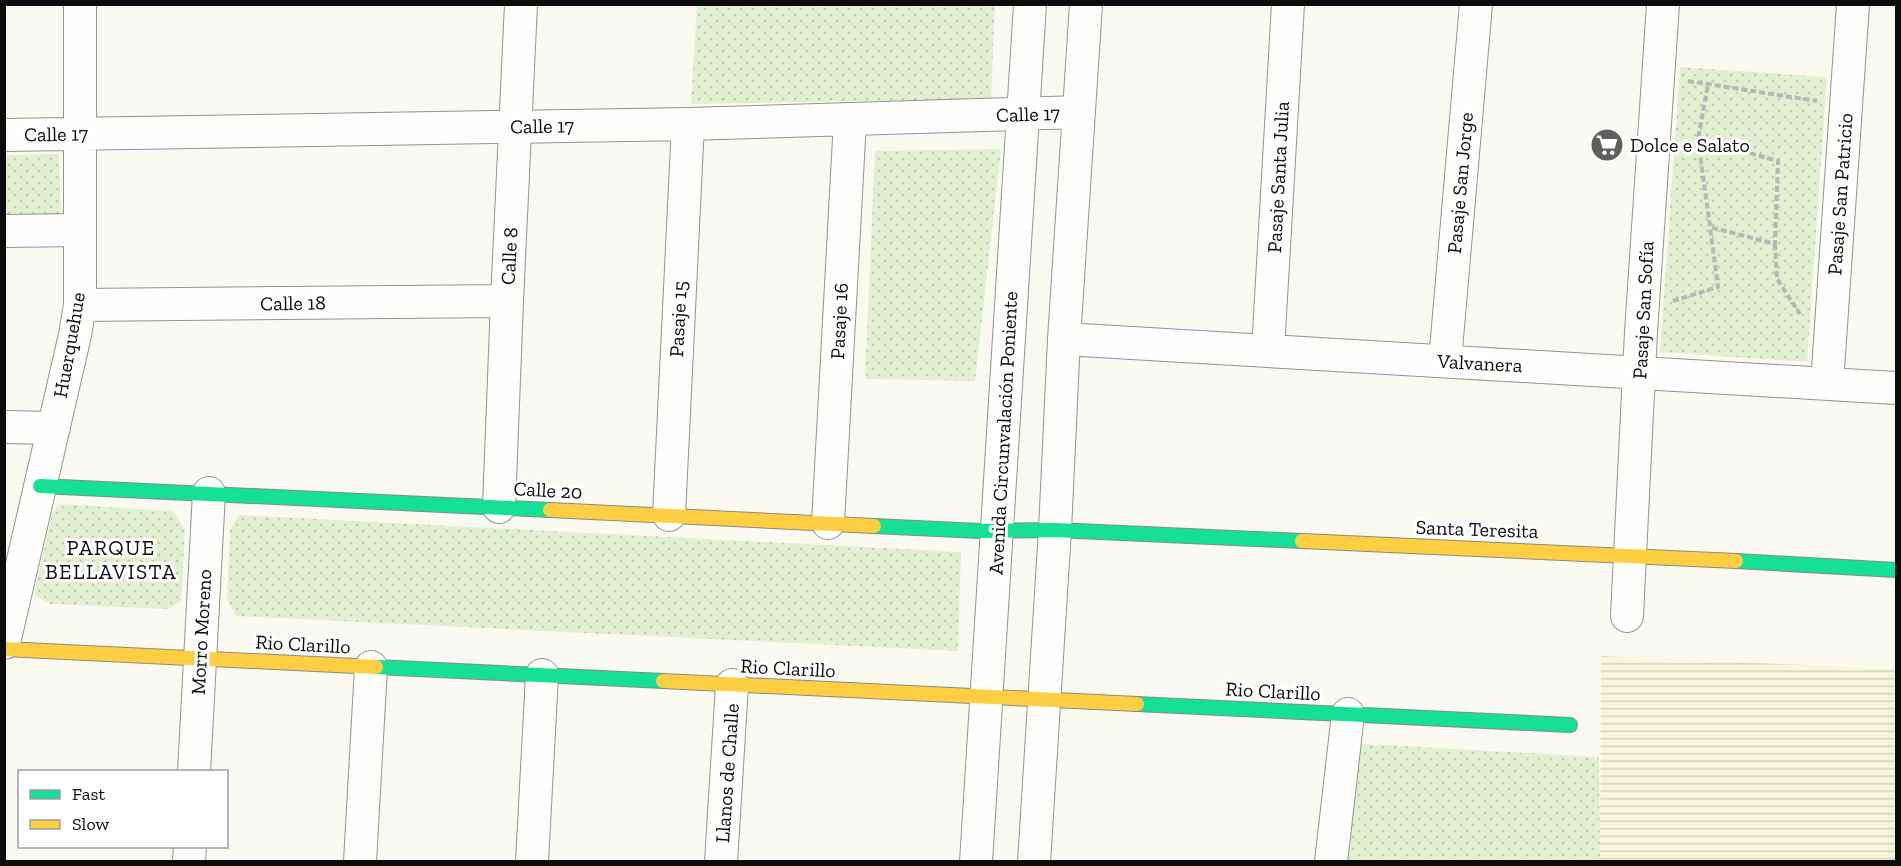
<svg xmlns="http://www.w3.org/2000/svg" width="1901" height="866" font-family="'Zilla Slab',serif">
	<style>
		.farmland { fill: url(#farmland-rules) }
		.grass { fill: url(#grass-dots) }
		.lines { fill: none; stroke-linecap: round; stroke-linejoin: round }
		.street-casing { stroke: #94938f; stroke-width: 34 }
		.fast-casing { stroke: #8a8a85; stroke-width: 16 }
		.slow-casing { stroke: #8a8a85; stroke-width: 16 }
		.path { stroke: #b7b7b5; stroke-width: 4; stroke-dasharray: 6 3; stroke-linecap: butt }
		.street { stroke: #fefefd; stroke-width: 32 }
		.fast { stroke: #16e098; stroke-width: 14 }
		.slow { stroke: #ffcf43; stroke-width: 14 }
		.labels { text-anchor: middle; stroke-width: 6; stroke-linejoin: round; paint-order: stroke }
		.street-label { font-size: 20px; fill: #0c0c0c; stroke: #fff }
		.poi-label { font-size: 20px; fill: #0c0c0c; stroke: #fff; text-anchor: start }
		.neighbourhood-label { font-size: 21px; letter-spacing: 1.5px; fill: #0c0c0c; stroke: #fff }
	</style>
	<defs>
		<pattern id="farmland-rules" width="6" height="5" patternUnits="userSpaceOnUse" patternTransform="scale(1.5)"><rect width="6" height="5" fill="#f7f7dd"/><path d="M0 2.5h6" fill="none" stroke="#d3d3bc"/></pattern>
		<pattern id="grass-dots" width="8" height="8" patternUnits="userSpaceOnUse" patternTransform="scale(1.5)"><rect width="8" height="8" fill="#e1f0d1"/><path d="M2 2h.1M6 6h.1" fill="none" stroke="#c0cdb2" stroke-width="1.8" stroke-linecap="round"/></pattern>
	</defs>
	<rect width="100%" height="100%" fill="#fbfaf0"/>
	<path class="farmland" d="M 1601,656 L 1896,669 L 1896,861 L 1600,862 Z"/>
	<path class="grass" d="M 697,5 L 995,5 L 991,99 L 691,104 Z
		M 1680,67 L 1827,77 L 1807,362 L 1660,352 Z
		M 1001,149 L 975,381 L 865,379 L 875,151 Z
		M 59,154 L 61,215 L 5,217 L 4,155 Z
		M 60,504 L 173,511 L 185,529 L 181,601 L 168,609 L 50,604 L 34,595 L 52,513 Z
		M 239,515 L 961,552 L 958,651 L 236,616 L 227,599 L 230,529 Z
		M 1350,743 L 1599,757 L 1600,861 L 1342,862 Z"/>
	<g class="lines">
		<g class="street-casing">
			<path id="street" d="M 4,135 L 688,124 L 1079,112
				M 4,231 L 80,230
				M 80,305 L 507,301
				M 1064,339 L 1896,388
				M 1268,350 L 1288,4
				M 1445,361 L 1476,4
				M 1827,384 L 1853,4
				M 4,427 L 54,428
				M 499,507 L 507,301 L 521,4
				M 669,515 L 688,124
				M 828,523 L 850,120
				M 1627,616 L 1641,332 L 1663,4
				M 4,643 L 75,335 L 80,305 L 80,4
				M 194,772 L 209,493
				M 189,862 L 190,846
				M 360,862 L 371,667
				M 532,862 L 542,675
				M 721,862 L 732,685
				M 976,862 L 1030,4
				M 1034,862 L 1055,530 L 1064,339 L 1086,4
				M 1331,862 L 1348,714"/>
		</g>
		<g class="fast-casing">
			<path id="fast" d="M 40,486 L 550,510
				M 874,526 L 979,531 L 1055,530 L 1302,541
				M 1736,561 L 1896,570
				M 376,667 L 663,681
				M 1137,704 L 1570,725"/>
		</g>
		<g class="slow-casing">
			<path id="slow" d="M 550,510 L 874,526
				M 1302,541 L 1736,561
				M 4,649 L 376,667
				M 663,681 L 1137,704"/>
		</g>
		<path class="path" d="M 1688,81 L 1817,101
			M 1698,139 L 1778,161 L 1775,244 L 1710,227 L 1698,139 L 1708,84
			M 1775,244 L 1777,279 L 1800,314
			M 1673,301 L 1718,287 L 1710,227"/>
		<use href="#street" class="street"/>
		<use href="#fast" class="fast"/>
		<use href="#slow" class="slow"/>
	</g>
	<defs>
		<g id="supermarket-disc" transform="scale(1.725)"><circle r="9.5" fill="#605f5c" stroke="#fff"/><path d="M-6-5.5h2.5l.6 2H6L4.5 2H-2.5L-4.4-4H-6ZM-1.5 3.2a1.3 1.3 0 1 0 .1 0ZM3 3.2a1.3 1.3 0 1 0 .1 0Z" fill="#fff"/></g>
	</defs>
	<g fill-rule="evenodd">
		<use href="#supermarket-disc" x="1607" y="145"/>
	</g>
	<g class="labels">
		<g class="street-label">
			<text transform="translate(1028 114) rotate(-2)" y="7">Calle 17</text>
			<text transform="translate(542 126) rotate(-1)" y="7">Calle 17</text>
			<text transform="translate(56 134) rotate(-1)" y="7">Calle 17</text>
			<text transform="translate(1278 177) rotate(-87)" y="7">Pasaje Santa Julia</text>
			<text transform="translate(1460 183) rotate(-85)" y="7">Pasaje San Jorge</text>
			<text transform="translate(1840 194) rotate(-86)" y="7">Pasaje San Patricio</text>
			<text transform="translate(509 256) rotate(-87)" y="7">Calle 8</text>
			<text transform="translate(293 303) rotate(-1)" y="7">Calle 18</text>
			<text transform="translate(1643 310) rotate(-87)" y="7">Pasaje San Sofía</text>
			<text transform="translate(678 319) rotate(-87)" y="7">Pasaje 15</text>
			<text transform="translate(839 321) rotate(-87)" y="7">Pasaje 16</text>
			<text transform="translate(69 345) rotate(-80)" y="7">Huerquehue</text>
			<text transform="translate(1480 363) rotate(3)" y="7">Valvanera</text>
			<text transform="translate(1003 433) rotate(-87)" y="7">Avenida Circunvalación Poniente</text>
			<text transform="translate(548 490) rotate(3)" y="7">Calle 20</text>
			<text transform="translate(1477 529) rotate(2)" y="7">Santa Teresita</text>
			<text transform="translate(201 632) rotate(-87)" y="7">Morro Moreno</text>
			<text transform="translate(303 644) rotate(3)" y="7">Rio Clarillo</text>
			<text transform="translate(788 668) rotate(3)" y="7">Rio Clarillo</text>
			<text transform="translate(1273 691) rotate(3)" y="7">Rio Clarillo</text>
			<text transform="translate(727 773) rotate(-86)" y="7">Llanos de Challe</text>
		</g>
		<g class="poi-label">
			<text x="1630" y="152">Dolce e Salato</text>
		</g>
		<g class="neighbourhood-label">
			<text x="111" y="555">PARQUE<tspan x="111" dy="24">BELLAVISTA</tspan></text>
		</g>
	</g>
	<rect width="1901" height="866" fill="none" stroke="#0c0c0c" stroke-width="12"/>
	<rect x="18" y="770" width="210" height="78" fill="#ffffff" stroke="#9e9e9e" stroke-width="1.5"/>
	<rect x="30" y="790" width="30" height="9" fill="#16e098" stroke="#9e9e9e" stroke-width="1.5"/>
	<text x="72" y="800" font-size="18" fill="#0c0c0c">Fast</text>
	<rect x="30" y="820" width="30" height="9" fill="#ffcf43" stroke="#9e9e9e" stroke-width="1.5"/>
	<text x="72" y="830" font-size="18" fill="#0c0c0c">Slow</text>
</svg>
